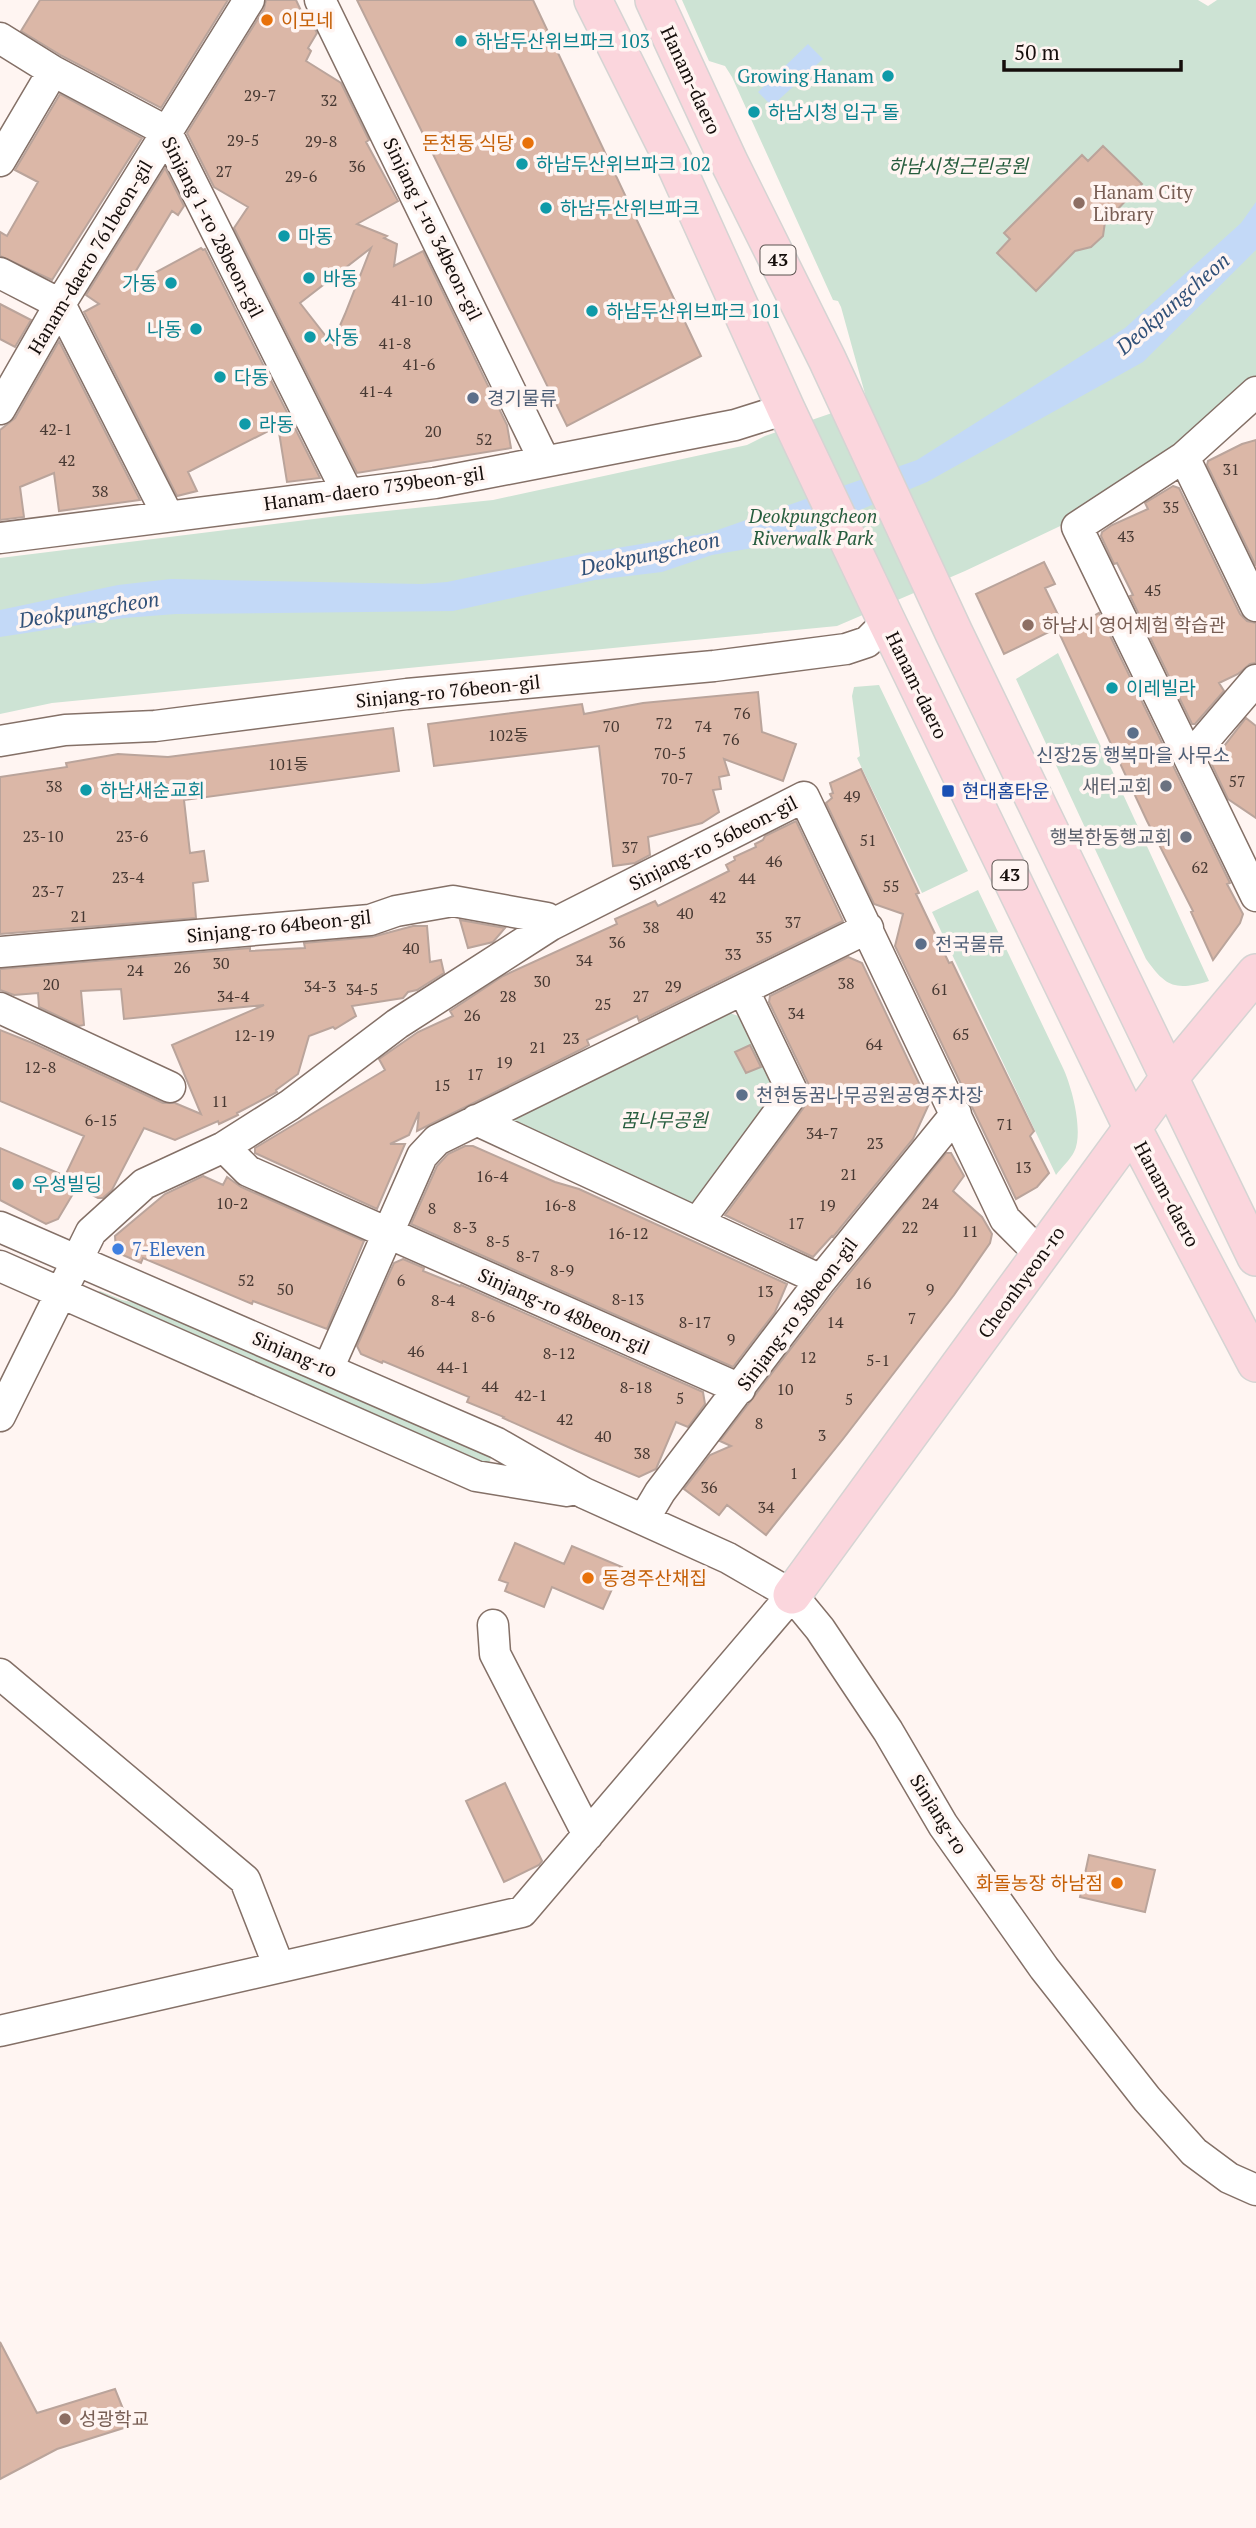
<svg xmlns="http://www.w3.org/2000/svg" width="1256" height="2528" font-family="'PT Serif','Noto Sans KR',serif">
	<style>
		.green { fill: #cde3d4 }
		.water { fill: #c3d9f7 }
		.building { fill: #dbb7a7; stroke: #baa49b; stroke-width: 2; fill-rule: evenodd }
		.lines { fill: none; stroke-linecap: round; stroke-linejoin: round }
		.minor-casing { stroke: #847067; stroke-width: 33 }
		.major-casing { stroke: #d5d4d3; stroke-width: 40 }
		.minor { stroke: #fff; stroke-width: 30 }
		.major { stroke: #fbd6dd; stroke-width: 37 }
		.food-dot { fill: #e8710a; stroke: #fff5f2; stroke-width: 2.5 }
		.culture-dot { fill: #0f9aa8; stroke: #fff5f2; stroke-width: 2.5 }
		.education-dot { fill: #8d6e63; stroke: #fff5f2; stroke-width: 2.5 }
		.service-dot { fill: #5c6f8a; stroke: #fff5f2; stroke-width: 2.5 }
		.worship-dot { fill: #6b7280; stroke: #fff5f2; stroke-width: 2.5 }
		.transit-dot { fill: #1a4fb4; stroke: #fff5f2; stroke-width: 2.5 }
		.shop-dot { fill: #3f7fe0; stroke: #fff5f2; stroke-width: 2.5 }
		.labels { text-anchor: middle; stroke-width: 7; stroke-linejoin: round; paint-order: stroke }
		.number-label { font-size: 16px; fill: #463832 }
		.shield { fill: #fff5f2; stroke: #5b5350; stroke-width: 2 }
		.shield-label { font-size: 18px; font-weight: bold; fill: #150e0b }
		.food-label { font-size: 19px; fill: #c56008; stroke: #fff5f2; text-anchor: start }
		.culture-label { font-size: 19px; fill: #0d838f; stroke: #fff5f2; text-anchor: start }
		.street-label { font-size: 19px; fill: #150e0b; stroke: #fff5f2 }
		.park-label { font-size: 19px; font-style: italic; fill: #275d3e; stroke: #fff5f2 }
		.education-label { font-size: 19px; fill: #785e54; stroke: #fff5f2; text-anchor: start }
		.service-label { font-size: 19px; fill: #4e5e75; stroke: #fff5f2; text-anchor: start }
		.worship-label { font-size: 19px; fill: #5b616d; stroke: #fff5f2; text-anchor: end }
		.transit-label { font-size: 19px; fill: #164399; stroke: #fff5f2; text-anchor: start }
		.shop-label { font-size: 19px; fill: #366cbe; stroke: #fff5f2; text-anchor: start }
		.water-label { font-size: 21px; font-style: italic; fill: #305078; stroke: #fff5f2 }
	</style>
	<rect width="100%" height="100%" fill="#fff5f2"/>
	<path class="green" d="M 682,0 L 1198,0 L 1208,6 L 1217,0 L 1256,0 L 1256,382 L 1175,455 L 1075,519 L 965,571 L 837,626 L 52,703 L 0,714 L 0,558 L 338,516 L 493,500 L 747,445 L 765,436 L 867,401 L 841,307 L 838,301 L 833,300 L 732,77 L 725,66 L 709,61 Z
		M 1058,653 L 1209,981 C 1175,991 1166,987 1146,959 L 1016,679 Z
		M 879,685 L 968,871 L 922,893 L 857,758 L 860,756 L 852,696 L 854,687 Z
		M 978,890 L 1063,1068 C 1072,1087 1084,1133 1074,1152 C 1070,1160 1062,1167 1056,1175 L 932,912 Z
		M 724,1011 L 741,1017 L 773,1084 L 771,1101 L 694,1202 L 677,1206 L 508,1132 L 508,1115 Z
		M 100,1291 L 122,1300 L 141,1304 L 482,1449 L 491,1458 L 489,1463 L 476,1461 L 96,1293 Z"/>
	<path class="water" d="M 808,44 L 823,59 L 772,106 L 758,92 Z
		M 1256,202 L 1256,250 L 1143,362 L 927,482 L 781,543 L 712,555 L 662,572 L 595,580 L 453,611 L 176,614 L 124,618 L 0,637 L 0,610 L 118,585 L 171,579 L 422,584 L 447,582 L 586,553 L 709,533 L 917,460 L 1125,328 L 1241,223 Z"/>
	<path class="building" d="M 40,0 L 228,0 L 161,108 L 62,56 L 21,31 Z
		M 266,0 L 296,0 L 304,17 L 311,21 L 317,33 L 308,48 L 311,51 L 306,61 L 341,83 L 369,140 L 366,142 L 398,201 L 357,224 L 387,236 L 384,238 L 397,244 L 394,266 L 423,251 L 507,425 L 511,448 L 357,473 L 234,228 L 248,207 L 214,187 L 187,133 L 264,9 ZM 371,248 L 345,314 L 332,344 L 300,303 Z
		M 357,0 L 533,0 L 701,356 L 567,426 Z
		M 60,94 L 142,138 L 52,280 L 0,256 L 0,232 L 7,236 L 38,182 L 15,170 Z
		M 1103,146 L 1142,184 L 1105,222 L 1103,236 L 1091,247 L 1075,251 L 1036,291 L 997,253 L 1010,239 L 1004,233 L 1082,155 L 1088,161 Z
		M 165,168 L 184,206 L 178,215 L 172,211 L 125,289 L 201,248 L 203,250 L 205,249 L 320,478 L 287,482 L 278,426 L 188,472 L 197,491 L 177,496 L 84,312 L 99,304 L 86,295 Z
		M 0,304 L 31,320 L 15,347 L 0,339 Z
		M 59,341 L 140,500 L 59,511 L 54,473 L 20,487 L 24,517 L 0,520 L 0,430 L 15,418 Z
		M 1256,440 L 1256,566 L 1207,465 L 1208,461 L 1242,444 Z
		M 1173,486 L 1179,488 L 1240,614 L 1247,621 L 1256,623 L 1256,663 L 1250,664 L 1238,674 L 1219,683 L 1224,691 L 1195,724 L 1192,724 L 1130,596 L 1133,595 L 1117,563 L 1114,564 L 1101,536 L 1102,532 L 1112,525 L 1148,509 L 1145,503 Z
		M 1044,562 L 1055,584 L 1045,588 L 1063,625 L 1004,654 L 976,594 Z
		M 1099,613 L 1230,883 L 1227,884 L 1243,914 L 1240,923 L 1213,960 L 1191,912 L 1193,911 L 1147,821 L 1060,635 Z
		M 758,692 L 762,732 L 796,744 L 783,781 L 724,759 L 729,775 L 719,777 L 721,789 L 713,790 L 719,812 L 702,823 L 648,837 L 650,855 L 635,863 L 613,866 L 599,746 L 434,766 L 428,724 L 582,704 L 584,714 L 643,703 Z
		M 1246,718 L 1256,726 L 1256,818 L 1228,799 L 1211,763 Z
		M 393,728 L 399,771 L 184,800 L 190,853 L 204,851 L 208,881 L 193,883 L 196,918 L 0,934 L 0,777 L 67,767 L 66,763 L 118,754 L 168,757 Z
		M 861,769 L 919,893 L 916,894 L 949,963 L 952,962 L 1034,1131 L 1030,1136 L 1049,1173 L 1037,1187 L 1016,1199 L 895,946 L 903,914 L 874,904 L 826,803 L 832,798 L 830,794 L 833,793 L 830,783 Z
		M 796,821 L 843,921 L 639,1021 L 637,1016 L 587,1040 L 589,1045 L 580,1050 L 417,1131 L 419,1112 L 409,1135 L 390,1144 L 405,1144 L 377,1209 L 255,1153 L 255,1148 L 385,1070 L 379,1059 L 418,1032 L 453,1016 L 450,1011 L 503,976 L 617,924 L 615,919 L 655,901 L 658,906 L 705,883 L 729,871 L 726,865 L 735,860 L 734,857 L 756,847 L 755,844 L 763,840 L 765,836 Z
		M 460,920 L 505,928 L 493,942 L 468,948 Z
		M 413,926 L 427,926 L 430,962 L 441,960 L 444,973 L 417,990 L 408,992 L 403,998 L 352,1006 L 356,1016 L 335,1029 L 333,1027 L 309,1036 L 298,1074 L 276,1090 L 277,1092 L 237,1113 L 238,1115 L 219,1124 L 218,1121 L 175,1140 L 144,1128 L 112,1190 L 103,1198 L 98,1198 L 77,1187 L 58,1219 L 46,1224 L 0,1200 L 0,1148 L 65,1176 L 84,1136 L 0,1101 L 0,1030 L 35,1044 L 163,1103 L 175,1103 L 201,1114 L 172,1045 L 264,1005 L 124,1019 L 121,989 L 81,991 L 84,1025 L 79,1026 L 39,1007 L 38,993 L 14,995 L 0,990 L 0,969 L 250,948 L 250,951 L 305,948 L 304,943 L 372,937 Z
		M 848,957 L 862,963 L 929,1104 L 913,1139 L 833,1237 L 832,1236 L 813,1257 L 725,1215 L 807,1103 L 810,1095 L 809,1085 L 769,1002 L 770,996 Z
		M 750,1045 L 761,1067 L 746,1073 L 735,1052 Z
		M 465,1146 L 473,1146 L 555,1182 L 579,1189 L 787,1284 L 775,1312 L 733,1367 L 411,1224 L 437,1166 L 448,1154 Z
		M 946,1153 L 951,1153 L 964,1176 L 953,1191 L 982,1217 L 992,1234 L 990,1243 L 954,1295 L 843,1439 L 766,1535 L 727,1505 L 719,1515 L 684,1489 L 710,1455 L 731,1446 L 720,1441 L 835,1291 Z
		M 203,1176 L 223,1185 L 227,1177 L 241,1187 L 364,1241 L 327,1329 L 253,1301 L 252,1304 L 143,1258 L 141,1263 L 116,1252 L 115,1236 L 165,1194 Z
		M 403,1259 L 424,1268 L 423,1271 L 460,1286 L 461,1285 L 703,1392 L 705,1404 L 688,1427 L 676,1422 L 656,1469 L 639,1477 L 577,1451 L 503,1418 L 504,1417 L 467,1402 L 469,1397 L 383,1361 L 382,1363 L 361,1354 L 357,1346 L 394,1263 Z
		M 515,1543 L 564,1564 L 572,1546 L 622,1567 L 603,1609 L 552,1587 L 544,1607 L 505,1591 L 508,1583 L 499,1580 Z
		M 505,1783 L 542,1861 L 539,1865 L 504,1882 L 466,1801 Z
		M 1089,1855 L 1155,1870 L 1145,1912 L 1080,1897 Z
		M 0,2342 L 37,2413 L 115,2389 L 130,2426 L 57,2449 L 0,2479 Z"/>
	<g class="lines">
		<g class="minor-casing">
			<path id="minor" d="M 320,0 L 544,460
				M 0,38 L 53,71 L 166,131 L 347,492
				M 0,161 L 53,71
				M 0,273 L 60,304 L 168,516
				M 1256,392 L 1184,457 L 1077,527 L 1256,896
				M 0,409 L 60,304 L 249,0
				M 1184,457 L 1256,606
				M 0,538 L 435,483 L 735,425 L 786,409
				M 0,741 L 65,730 L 155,726 L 407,694 L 714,666 L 846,649 L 867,642 L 887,622
				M 1190,757 L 1256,680
				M 0,952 L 370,920 L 396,911 L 453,901 L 547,918 L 551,925
				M 0,1008 L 170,1087
				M 476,1120 L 821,1280
				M 224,1147 L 248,1171 L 740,1389
				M 698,1222 L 793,1093 L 744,991
				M 0,1227 L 497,1443 L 584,1493 L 728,1558 L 792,1595 L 820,1629 L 888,1731 L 943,1825 L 1044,1968 L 1147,2099 L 1194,2152 L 1229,2178 L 1256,2190
				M 0,1266 L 476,1476 L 567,1491
				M 328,1369 L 422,1156 L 437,1140 L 868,928
				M 0,1416 L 91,1232 L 144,1184 L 224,1147 L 290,1105 L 397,1024 L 551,925 L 804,797 L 1005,1219 L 1040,1254
				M 644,1519 L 660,1492 L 821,1280 L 956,1114
				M 493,1625 L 495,1654 L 588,1835
				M 0,1674 L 245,1880 L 279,1967
				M 0,2031 L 522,1912 L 792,1595"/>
		</g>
		<g class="major-casing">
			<path id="major" d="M 593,0 L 677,168 L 786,409 L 887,622 L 1133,1129 L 1256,1363
				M 654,0 L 729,162 L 827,359 L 954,633 L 1256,1257
				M 792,1595 L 1169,1078 L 1256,973"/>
		</g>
		<use href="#minor" class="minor"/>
		<use href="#major" class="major"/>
	</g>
	<g class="food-dot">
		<circle cx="267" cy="20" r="7"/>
		<circle cx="528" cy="143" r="7"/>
		<circle cx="588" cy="1578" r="7"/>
		<circle cx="1117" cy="1883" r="7"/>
	</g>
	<g class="culture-dot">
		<circle cx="461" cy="41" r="7"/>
		<circle cx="888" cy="76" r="7"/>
		<circle cx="754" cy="112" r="7"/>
		<circle cx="522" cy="164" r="7"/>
		<circle cx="546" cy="208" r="7"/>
		<circle cx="284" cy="236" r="7"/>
		<circle cx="309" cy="278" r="7"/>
		<circle cx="171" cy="283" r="7"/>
		<circle cx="592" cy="311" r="7"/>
		<circle cx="196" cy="329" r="7"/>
		<circle cx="310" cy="337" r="7"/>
		<circle cx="220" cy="377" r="7"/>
		<circle cx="245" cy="424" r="7"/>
		<circle cx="1112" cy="688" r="7"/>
		<circle cx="86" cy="790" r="7"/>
		<circle cx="18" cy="1184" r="7"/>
	</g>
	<g class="education-dot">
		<circle cx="1079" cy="203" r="7"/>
		<circle cx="1028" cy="625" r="7"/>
		<circle cx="65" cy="2419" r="7"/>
	</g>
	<g class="service-dot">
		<circle cx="473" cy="398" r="7"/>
		<circle cx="1133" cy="733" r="7"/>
		<circle cx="921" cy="944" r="7"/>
		<circle cx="742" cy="1095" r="7"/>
	</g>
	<g class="worship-dot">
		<circle cx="1166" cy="786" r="7"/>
		<circle cx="1186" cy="837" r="7"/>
	</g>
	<rect class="transit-dot" x="941" y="784" width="14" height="14" rx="3.5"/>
	<circle class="shop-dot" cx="118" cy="1249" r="7"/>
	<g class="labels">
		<g class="number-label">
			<text x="260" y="101">29-7</text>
			<text x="329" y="106">32</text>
			<text x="243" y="146">29-5</text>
			<text x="321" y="147">29-8</text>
			<text x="357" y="172">36</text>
			<text x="224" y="177">27</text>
			<text x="301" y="182">29-6</text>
			<text x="412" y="306">41-10</text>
			<text x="395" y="349">41-8</text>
			<text x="419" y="370">41-6</text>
			<text x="376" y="397">41-4</text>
			<text x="56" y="435">42-1</text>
			<text x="433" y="437">20</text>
			<text x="484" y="445">52</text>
			<text x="67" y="466">42</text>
			<text x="1231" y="475">31</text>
			<text x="100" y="497">38</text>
			<text x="1171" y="513">35</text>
			<text x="1126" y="542">43</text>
			<text x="1153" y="596">45</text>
			<text x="742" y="719">76</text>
			<text x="664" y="729">72</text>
			<text x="611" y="732">70</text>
			<text x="703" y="732">74</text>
			<text x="508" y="741">102동</text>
			<text x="731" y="745">76</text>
			<text x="670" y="759">70-5</text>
			<text x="288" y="770">101동</text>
			<text x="677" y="784">70-7</text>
			<text x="1237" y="787">57</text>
			<text x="54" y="792">38</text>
			<text x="852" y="802">49</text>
			<text x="43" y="842">23-10</text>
			<text x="132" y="842">23-6</text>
			<text x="868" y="846">51</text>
			<text x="630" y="853">37</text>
			<text x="774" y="867">46</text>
			<text x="1200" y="873">62</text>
			<text x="128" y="883">23-4</text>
			<text x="747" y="884">44</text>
			<text x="891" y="892">55</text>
			<text x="48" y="897">23-7</text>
			<text x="718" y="903">42</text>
			<text x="685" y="919">40</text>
			<text x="79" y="922">21</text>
			<text x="793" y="928">37</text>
			<text x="651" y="933">38</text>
			<text x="764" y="943">35</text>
			<text x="617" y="948">36</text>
			<text x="411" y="954">40</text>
			<text x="733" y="960">33</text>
			<text x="584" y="966">34</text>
			<text x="221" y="969">30</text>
			<text x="182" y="973">26</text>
			<text x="135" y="976">24</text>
			<text x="542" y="987">30</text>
			<text x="846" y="989">38</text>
			<text x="51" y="990">20</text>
			<text x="320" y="992">34-3</text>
			<text x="673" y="992">29</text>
			<text x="362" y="995">34-5</text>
			<text x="940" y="995">61</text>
			<text x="233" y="1002">34-4</text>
			<text x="508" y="1002">28</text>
			<text x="641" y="1002">27</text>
			<text x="603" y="1010">25</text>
			<text x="796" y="1019">34</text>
			<text x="472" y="1021">26</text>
			<text x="961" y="1040">65</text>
			<text x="254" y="1041">12-19</text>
			<text x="571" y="1044">23</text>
			<text x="874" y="1050">64</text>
			<text x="538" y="1053">21</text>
			<text x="504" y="1068">19</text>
			<text x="40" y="1073">12-8</text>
			<text x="475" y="1080">17</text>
			<text x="442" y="1091">15</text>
			<text x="220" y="1107">11</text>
			<text x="101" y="1126">6-15</text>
			<text x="1005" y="1130">71</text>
			<text x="822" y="1139">34-7</text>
			<text x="875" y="1149">23</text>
			<text x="1023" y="1173">13</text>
			<text x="849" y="1180">21</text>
			<text x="492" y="1182">16-4</text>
			<text x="232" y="1209">10-2</text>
			<text x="930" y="1209">24</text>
			<text x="560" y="1211">16-8</text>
			<text x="827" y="1211">19</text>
			<text x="432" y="1214">8</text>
			<text x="796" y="1229">17</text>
			<text x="465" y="1233">8-3</text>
			<text x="910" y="1233">22</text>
			<text x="970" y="1237">11</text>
			<text x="628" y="1239">16-12</text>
			<text x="498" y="1247">8-5</text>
			<text x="528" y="1262">8-7</text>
			<text x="562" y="1276">8-9</text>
			<text x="246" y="1286">52</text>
			<text x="401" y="1286">6</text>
			<text x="863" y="1289">16</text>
			<text x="285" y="1295">50</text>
			<text x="930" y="1295">9</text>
			<text x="765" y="1297">13</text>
			<text x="628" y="1305">8-13</text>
			<text x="443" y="1306">8-4</text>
			<text x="483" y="1322">8-6</text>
			<text x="912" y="1324">7</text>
			<text x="695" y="1328">8-17</text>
			<text x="835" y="1328">14</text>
			<text x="731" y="1345">9</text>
			<text x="416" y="1357">46</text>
			<text x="559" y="1359">8-12</text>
			<text x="808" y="1363">12</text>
			<text x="878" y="1366">5-1</text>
			<text x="453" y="1373">44-1</text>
			<text x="490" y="1392">44</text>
			<text x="636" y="1393">8-18</text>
			<text x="785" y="1395">10</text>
			<text x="531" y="1401">42-1</text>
			<text x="680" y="1404">5</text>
			<text x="849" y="1405">5</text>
			<text x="565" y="1425">42</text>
			<text x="759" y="1429">8</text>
			<text x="822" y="1441">3</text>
			<text x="603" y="1442">40</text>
			<text x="642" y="1459">38</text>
			<text x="794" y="1479">1</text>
			<text x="709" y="1493">36</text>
			<text x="766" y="1513">34</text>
		</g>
		<g class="shield">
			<rect x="760.5" y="245.5" width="35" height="29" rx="5"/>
			<rect x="992.5" y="860.5" width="35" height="29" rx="5"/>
		</g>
		<g class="shield-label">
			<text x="778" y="266">43</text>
			<text x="1010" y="881">43</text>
		</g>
		<g class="food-label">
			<text x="281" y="27">이모네</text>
			<text x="514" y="150" text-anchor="end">돈천동 식당</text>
			<text x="602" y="1585">동경주산채집</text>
			<text x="1103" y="1890" text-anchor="end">화돌농장 하남점</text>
		</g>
		<g class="culture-label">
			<text x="475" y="48">하남두산위브파크 103</text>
			<text x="874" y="83" text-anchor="end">Growing Hanam</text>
			<text x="768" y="119">하남시청 입구 돌</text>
			<text x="536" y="171">하남두산위브파크 102</text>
			<text x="560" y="215">하남두산위브파크</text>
			<text x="298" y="243">마동</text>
			<text x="323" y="285">바동</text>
			<text x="157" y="290" text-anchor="end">가동</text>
			<text x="606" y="318">하남두산위브파크 101</text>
			<text x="182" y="336" text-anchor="end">나동</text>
			<text x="324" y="344">사동</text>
			<text x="234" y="384">다동</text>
			<text x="259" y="431">라동</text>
			<text x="1126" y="695">이레빌라</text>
			<text x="100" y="797">하남새순교회</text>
			<text x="32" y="1191">우성빌딩</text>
		</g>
		<g class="street-label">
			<text transform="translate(691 80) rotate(65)" y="7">Hanam-daero</text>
			<text transform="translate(213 227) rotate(63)" y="7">Sinjang 1-ro 28beon-gil</text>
			<text transform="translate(433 229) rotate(64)" y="7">Sinjang 1-ro 34beon-gil</text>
			<text transform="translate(90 257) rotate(-59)" y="7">Hanam-daero 761beon-gil</text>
			<text transform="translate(374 488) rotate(-8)" y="7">Hanam-daero 739beon-gil</text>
			<text transform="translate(917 685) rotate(64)" y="7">Hanam-daero</text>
			<text transform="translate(448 691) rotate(-6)" y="7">Sinjang-ro 76beon-gil</text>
			<text transform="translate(713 843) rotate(-27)" y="7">Sinjang-ro 56beon-gil</text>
			<text transform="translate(279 926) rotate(-6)" y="7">Sinjang-ro 64beon-gil</text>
			<text transform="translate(1167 1194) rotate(62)" y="7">Hanam-daero</text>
			<text transform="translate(1021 1282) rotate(-54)" y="7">Cheonhyeon-ro</text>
			<text transform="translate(564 1311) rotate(24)" y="7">Sinjang-ro 48beon-gil</text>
			<text transform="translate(797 1314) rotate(-53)" y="7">Sinjang-ro 38beon-gil</text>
			<text transform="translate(295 1354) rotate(23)" y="7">Sinjang-ro</text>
			<text transform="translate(939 1814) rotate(58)" y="7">Sinjang-ro</text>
		</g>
		<g class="park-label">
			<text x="958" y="173">하남시청근린공원</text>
			<text x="813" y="523">Deokpungcheon<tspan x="813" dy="22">Riverwalk Park</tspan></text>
			<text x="664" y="1127">꿈나무공원</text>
		</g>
		<g class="education-label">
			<text x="1093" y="199">Hanam City<tspan x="1093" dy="22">Library</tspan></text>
			<text x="1042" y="632">하남시 영어체험 학습관</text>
			<text x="79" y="2426">성광학교</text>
		</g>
		<g class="service-label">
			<text x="487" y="405">경기물류</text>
			<text x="1133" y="762" text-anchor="middle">신장2동 행복마을 사무소</text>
			<text x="935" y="951">전국물류</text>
			<text x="756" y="1102">천현동꿈나무공원공영주차장</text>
		</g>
		<g class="worship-label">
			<text x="1152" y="793">새터교회</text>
			<text x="1172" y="844">행복한동행교회</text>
		</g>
		<g class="transit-label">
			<text x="962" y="798">현대홈타운</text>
		</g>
		<g class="shop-label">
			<text x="132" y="1256">7-Eleven</text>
		</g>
		<g class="water-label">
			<text transform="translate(1173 304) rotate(-41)" y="7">Deokpungcheon</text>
			<text transform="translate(650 554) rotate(-12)" y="7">Deokpungcheon</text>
			<text transform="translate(89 610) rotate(-9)" y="7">Deokpungcheon</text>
		</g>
	</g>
	<path d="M1004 60v10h177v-10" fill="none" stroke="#150e0b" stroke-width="3.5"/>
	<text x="1014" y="60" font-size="21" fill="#150e0b" stroke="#fff5f2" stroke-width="5" paint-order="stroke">50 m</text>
</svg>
